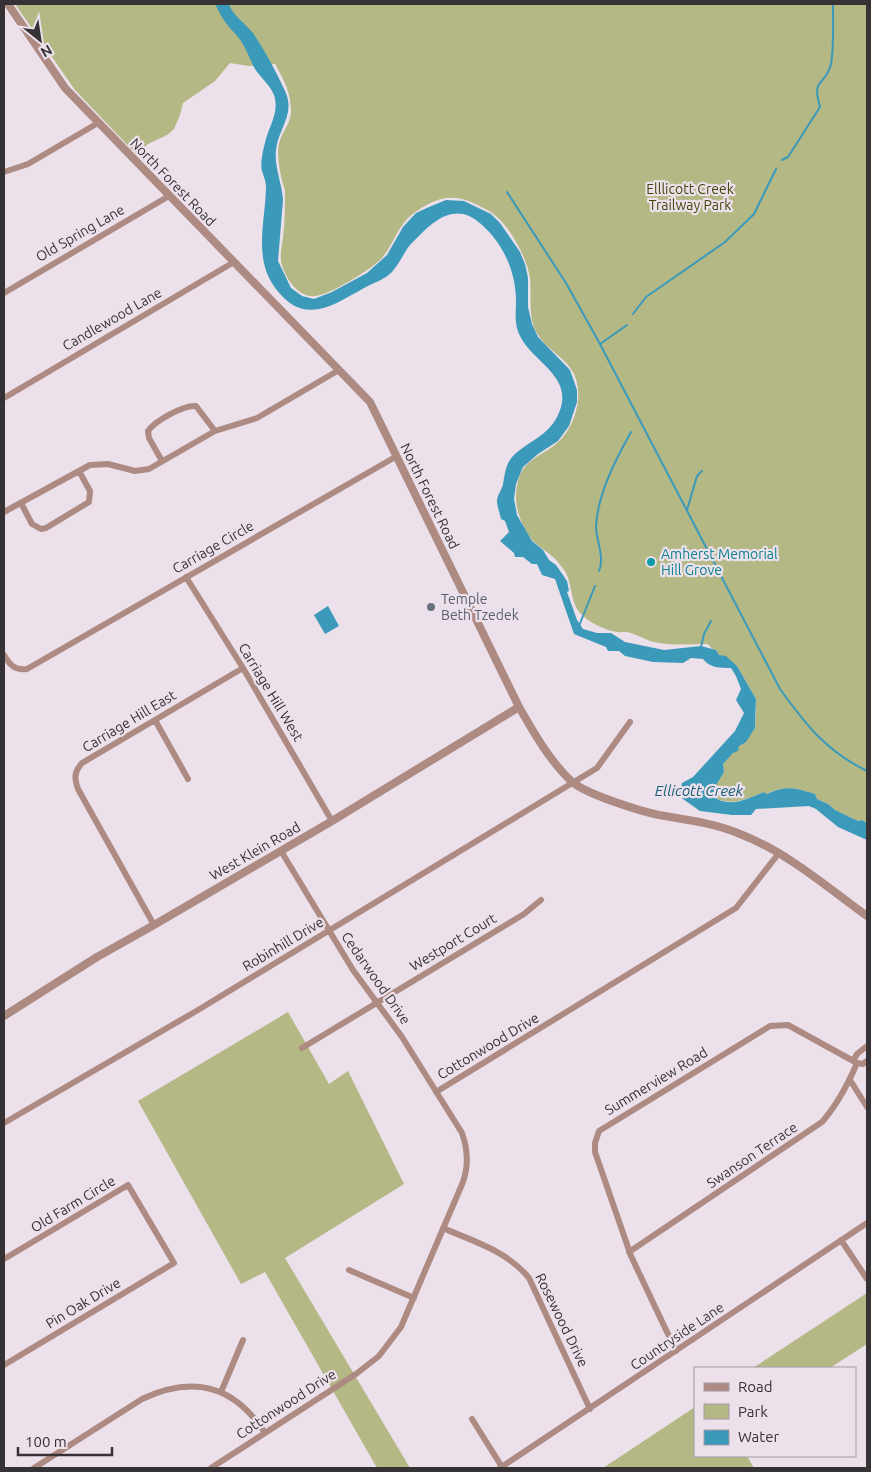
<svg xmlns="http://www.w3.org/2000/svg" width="871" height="1472" font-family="Ubuntu,sans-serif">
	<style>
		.green { fill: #b3b885 }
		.water { fill: #3b99ba }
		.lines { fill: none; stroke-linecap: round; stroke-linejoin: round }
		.stream { stroke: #3b99ba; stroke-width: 2 }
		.minor { stroke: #ad8a82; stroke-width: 6 }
		.tertiary { stroke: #ad8a82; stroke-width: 8 }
		.culture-dot { fill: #0f9aa8; stroke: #ece0eb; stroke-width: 2 }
		.worship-dot { fill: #6b7280; stroke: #ece0eb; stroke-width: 2 }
		.labels { text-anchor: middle; stroke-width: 4.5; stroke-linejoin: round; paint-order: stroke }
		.street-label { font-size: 14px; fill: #353135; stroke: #ece0eb }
		.park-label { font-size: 14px; fill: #43470b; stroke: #ece0eb }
		.culture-label { font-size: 14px; fill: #0d838f; stroke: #ece0eb; text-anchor: start }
		.worship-label { font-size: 14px; fill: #5b616d; stroke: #ece0eb; text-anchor: start }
		.water-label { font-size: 15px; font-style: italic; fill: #145e76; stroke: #ece0eb }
	</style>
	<rect width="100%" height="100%" fill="#ece0eb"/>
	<path class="green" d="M 15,4 L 867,4 L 867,823 L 862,820 L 858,821 L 835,810 L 828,804 L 817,799 L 815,794 C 795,788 787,785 766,794 L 764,792 C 748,798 734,806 717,799 L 715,795 L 715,787 L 724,772 L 723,764 L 755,728 L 756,714 L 756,699 L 737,666 L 719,655 L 716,650 L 712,649 L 709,645 L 707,644 C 690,644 671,646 654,642 C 645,640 637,634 627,632 C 618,631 627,633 618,632 C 606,631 588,622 580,613 C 570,601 573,587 566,573 C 564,569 560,565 558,562 C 551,553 539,548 532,540 C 521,525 513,505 517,486 C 522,458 540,458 557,443 C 576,427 586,390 571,369 C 562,356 546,348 538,335 C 527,318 532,297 530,278 C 527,257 508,222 489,211 C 471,201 455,193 435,201 C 423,206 408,215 401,227 C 394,237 390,249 381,259 C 370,270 330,295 315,296 C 297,298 284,276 281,261 C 280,253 282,246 283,238 C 285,222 285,205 285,190 C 281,181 276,153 279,144 C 281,133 291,124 291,111 C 291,93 284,80 275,64 L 249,66 L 230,63 L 215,81 L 183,103 L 180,115 L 174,129 L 167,135 L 148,144 L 136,154 L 75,90 Z
		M 288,1012 L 329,1084 L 348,1071 L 404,1184 L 285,1258 L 410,1468 L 377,1468 L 265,1272 L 241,1284 L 138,1101 Z
		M 867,1293 L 867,1344 L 830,1368 L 753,1368 Z
		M 695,1407 L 695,1456 L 747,1456 L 754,1468 L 603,1468 Z"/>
	<path class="water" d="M 215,4 L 229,4 C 233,16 245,23 253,33 C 265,51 276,71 285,91 C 296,114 278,129 276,150 C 274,167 282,183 283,200 L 278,261 L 291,288 L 302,296 L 314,299 L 332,292 L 367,273 L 387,255 L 403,227 L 416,213 L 429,207 L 446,200 L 464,201 L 491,214 L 500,223 L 520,252 L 525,264 L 528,278 L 528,307 L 532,324 L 538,337 L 570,370 L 577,390 L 577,402 L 569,426 L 558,441 L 538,454 L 523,467 L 516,484 L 514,499 L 517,515 L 532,541 L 543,550 L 549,560 L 556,565 L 567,581 L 569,591 L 567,592 L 577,620 L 583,629 L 597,633 L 611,633 L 625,642 L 664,650 L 701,646 L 716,650 L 719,655 L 726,656 L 737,666 L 756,699 L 755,728 L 746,742 L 739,746 L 738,751 L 733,753 L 723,764 L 724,772 L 715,787 L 717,799 C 734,807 748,798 764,792 L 767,794 C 787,785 795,788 815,794 L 817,799 L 828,804 L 835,810 L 858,821 L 862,820 L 867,823 L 867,840 L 838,827 L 816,809 L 809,806 L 756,809 L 751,815 L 732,815 L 700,811 L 683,799 L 679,793 L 682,783 L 693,777 L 735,731 L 744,713 L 736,700 L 741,689 L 736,676 L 731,668 C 720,668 710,668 703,659 L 691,658 L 683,663 L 653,662 L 625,656 L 619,651 L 608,651 L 606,647 L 574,634 L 555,579 L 542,575 L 537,564 L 532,564 L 523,557 L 515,557 L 514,553 L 500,541 L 509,532 L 505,521 L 501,519 C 500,514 497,506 497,501 C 497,495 502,490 503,484 C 504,478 505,471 507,466 C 516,442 551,442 561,407 C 570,375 532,361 520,336 C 514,324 516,314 516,301 C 516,272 503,243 481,224 C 458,203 437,217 419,236 C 415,240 410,244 407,249 C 402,257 398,265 392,272 C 384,280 373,283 364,288 C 332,306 304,326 276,289 C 253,259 265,224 266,188 C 266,181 264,177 262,171 C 260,164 263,150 265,143 C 268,127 280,113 274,95 C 270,85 261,78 255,69 C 250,60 247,50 241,41 C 238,36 233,32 229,27 C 223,20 219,12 215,4 Z
		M 328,606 L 339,626 L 325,634 L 314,615 Z"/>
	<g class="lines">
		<path class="stream" d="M 782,160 L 788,157 L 820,107 C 811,76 825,88 831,64 C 834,48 833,21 833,4
			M 507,192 L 566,283 L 600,344 L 780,689 C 806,725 826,751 867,771
			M 633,314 L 646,297 L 725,242 L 754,214 L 776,169
			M 600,344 L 627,325
			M 687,510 L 697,476 L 702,471
			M 599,571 C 605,556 596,541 596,526 C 598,493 616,459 631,432
			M 579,626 L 595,586
			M 701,647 L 704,634 L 711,621"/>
		<path class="minor" d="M 4,172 L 28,164 L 98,123
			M 4,293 L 169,196
			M 4,398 L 234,262
			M 162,461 L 149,438 L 148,431 C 155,421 183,405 196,406 L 215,431
			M 21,503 L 32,524 L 41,529 L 46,528 L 89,502 L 90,491 L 79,471
			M 4,512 L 90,465 L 108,464 L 135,471 L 149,469 L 215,431 L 257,418 L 339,370
			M 186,577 L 243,668 L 332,821
			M 4,655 C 9,664 15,671 27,669 L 397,456
			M 155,720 L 188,779
			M 154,925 L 78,789 C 74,779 74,772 82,763 L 243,668
			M 302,1048 L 524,914 L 541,900
			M 853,1061 L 857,1054 L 867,1046
			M 857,1063 L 863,1064 L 867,1061
			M 850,1080 L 867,1107
			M 436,1092 L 736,908 L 779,853
			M 4,1123 L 198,1010 L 597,768 L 630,722
			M 443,1228 C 475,1242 507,1251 529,1278 L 590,1409
			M 841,1240 L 867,1279
			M 629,1252 L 822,1122 C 837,1105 848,1084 857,1063
			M 4,1259 L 128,1185 L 174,1263 L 4,1365
			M 349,1270 L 414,1298
			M 676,1351 L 631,1256 L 595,1152 L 595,1143 L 599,1131 L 770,1026 L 788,1025 L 857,1063
			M 221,1392 L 243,1340
			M 472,1419 L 502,1467
			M 34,1468 L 142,1399 C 193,1375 234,1385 265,1433
			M 211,1468 L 356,1374 L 379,1356 L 401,1327 L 463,1182 C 469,1165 468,1150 462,1133 L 402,1037 L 353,970 L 281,851
			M 500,1468 L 867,1223"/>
		<path class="tertiary" d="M 8,4 L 65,88 L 370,402 L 519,707 C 534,733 549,760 571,781 C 585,794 640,811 659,815 C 686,820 715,823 740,834 C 787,852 827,887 867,916
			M 4,1016 L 97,957 L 154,925 L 332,821 L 519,707"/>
	</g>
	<circle class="culture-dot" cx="651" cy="562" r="5"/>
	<circle class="worship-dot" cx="431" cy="607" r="5"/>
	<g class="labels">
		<g class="street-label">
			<text transform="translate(173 182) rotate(46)" y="5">North Forest Road</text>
			<text transform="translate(80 233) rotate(-30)" y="5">Old Spring Lane</text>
			<text transform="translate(112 319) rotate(-30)" y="5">Candlewood Lane</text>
			<text transform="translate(430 496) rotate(64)" y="5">North Forest Road</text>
			<text transform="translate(213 547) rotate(-30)" y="5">Carriage Circle</text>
			<text transform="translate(271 692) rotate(59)" y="5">Carriage Hill West</text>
			<text transform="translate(129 721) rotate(-31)" y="5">Carriage Hill East</text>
			<text transform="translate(255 851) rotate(-30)" y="5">West Klein Road</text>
			<text transform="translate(453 942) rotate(-31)" y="5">Westport Court</text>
			<text transform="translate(283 944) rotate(-31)" y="5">Robinhill Drive</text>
			<text transform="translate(376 978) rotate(55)" y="5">Cedarwood Drive</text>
			<text transform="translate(488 1046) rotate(-31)" y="5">Cottonwood Drive</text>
			<text transform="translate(656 1081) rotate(-31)" y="5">Summerview Road</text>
			<text transform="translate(752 1155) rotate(-34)" y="5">Swanson Terrace</text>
			<text transform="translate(73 1204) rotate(-31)" y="5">Old Farm Circle</text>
			<text transform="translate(83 1303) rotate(-31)" y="5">Pin Oak Drive</text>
			<text transform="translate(562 1320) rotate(64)" y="5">Rosewood Drive</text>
			<text transform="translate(677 1336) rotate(-34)" y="5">Countryside Lane</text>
			<text transform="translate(286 1404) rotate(-33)" y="5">Cottonwood Drive</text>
		</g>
		<g class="park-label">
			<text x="690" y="194">Elllicott Creek<tspan x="690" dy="16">Trailway Park</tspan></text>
		</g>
		<g class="culture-label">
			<text x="661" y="559">Amherst Memorial<tspan x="661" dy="16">Hill Grove</tspan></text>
		</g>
		<g class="worship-label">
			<text x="441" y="604">Temple<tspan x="441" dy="16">Beth Tzedek</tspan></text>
		</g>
		<g class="water-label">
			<text x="699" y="796">Ellicott Creek</text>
		</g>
	</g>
	<rect width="871" height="1472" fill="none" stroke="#353135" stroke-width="10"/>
	<rect x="694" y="1367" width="162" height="90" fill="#ece0eb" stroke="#a39aa2"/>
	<rect x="704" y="1383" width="25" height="8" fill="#ad8a82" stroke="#a39aa2"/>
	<text x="738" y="1392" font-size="15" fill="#353135">Road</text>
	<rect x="704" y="1404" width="25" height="15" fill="#b3b885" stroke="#a39aa2"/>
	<text x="738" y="1417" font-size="15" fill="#353135">Park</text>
	<rect x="704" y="1430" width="25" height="15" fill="#3b99ba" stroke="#a39aa2"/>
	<text x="738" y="1442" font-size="15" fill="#353135">Water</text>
	<g transform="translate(40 40) rotate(150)" stroke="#ece0eb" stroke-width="4" paint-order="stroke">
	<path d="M0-4L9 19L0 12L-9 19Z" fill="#353135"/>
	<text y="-8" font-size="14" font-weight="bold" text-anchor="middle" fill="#353135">N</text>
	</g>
	<path d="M18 1447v8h94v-8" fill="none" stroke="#353135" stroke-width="2.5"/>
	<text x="25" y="1447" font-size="15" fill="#353135" stroke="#ece0eb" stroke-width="4" paint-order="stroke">100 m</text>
</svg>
